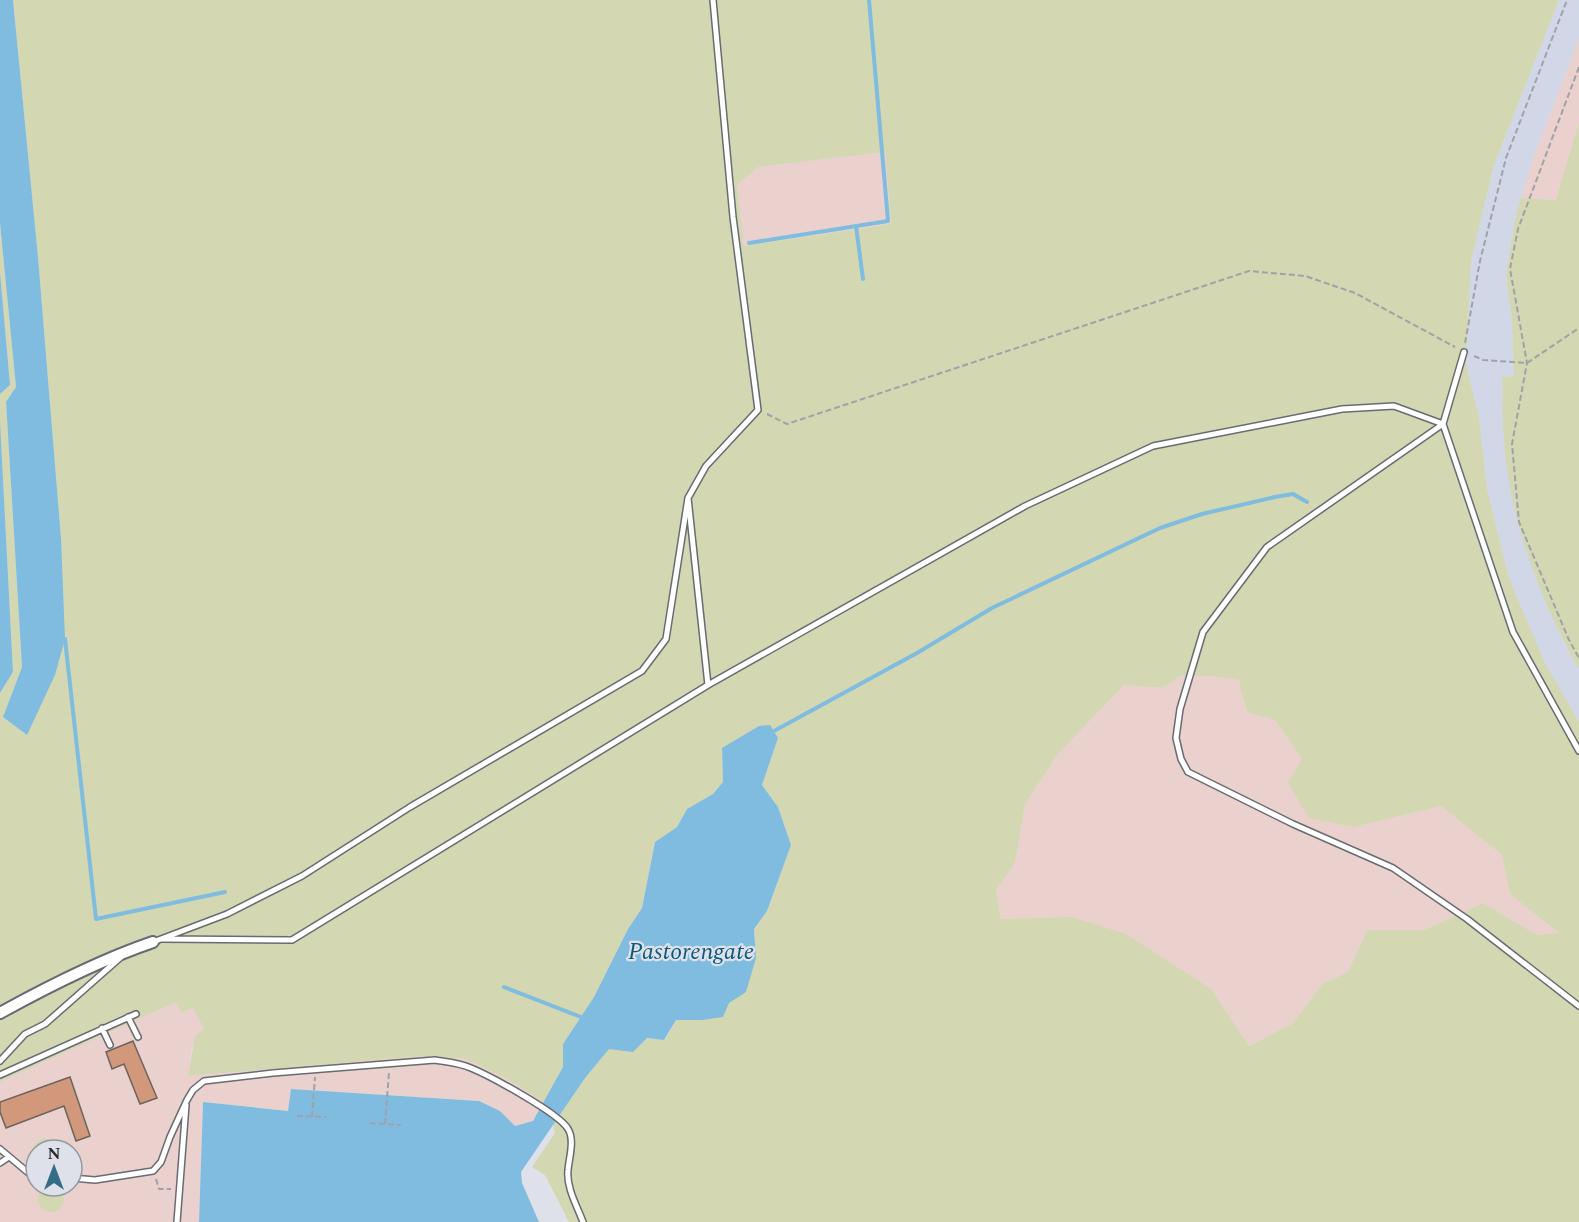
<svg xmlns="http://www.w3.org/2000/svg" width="1579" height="1222" font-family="Spectral,serif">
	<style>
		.built { fill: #d1d7e6 }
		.industrial { fill: #ebd1ce; fill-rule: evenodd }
		.green { fill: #d3d7b2; fill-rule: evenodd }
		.water { fill: #80bce0 }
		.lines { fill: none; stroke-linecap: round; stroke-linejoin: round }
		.stream { stroke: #80bce0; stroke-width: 4 }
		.building { fill: #d2987c; stroke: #6b635f; stroke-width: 1.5 }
		.lane-casing { stroke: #686b72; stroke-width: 8 }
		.street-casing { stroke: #686b72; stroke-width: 14 }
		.path { stroke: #9fa2a8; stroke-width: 2; stroke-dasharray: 6 3; stroke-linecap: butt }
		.lane { stroke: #fff; stroke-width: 5 }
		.street { stroke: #fff; stroke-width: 10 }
		.labels { text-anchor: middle; stroke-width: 4.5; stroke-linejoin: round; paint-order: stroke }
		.water-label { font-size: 24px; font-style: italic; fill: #0d587b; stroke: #dee1e9 }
	</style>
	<rect width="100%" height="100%" fill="#dee1e9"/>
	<path class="built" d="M 1559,0 L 1579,0 L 1579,39 L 1535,154 L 1515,219 L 1506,276 L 1512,322 L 1514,376 L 1502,377 L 1504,443 L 1514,506 L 1536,576 L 1564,643 L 1579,669 L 1579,722 L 1545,663 L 1509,578 L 1487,489 L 1479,417 L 1466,365 L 1471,261 L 1494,165 Z"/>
	<path class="industrial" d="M 1579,39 L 1579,201 L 1521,198 L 1535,154 Z
		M 885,152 L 891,224 L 744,246 L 737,185 L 757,167 Z
		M 1180,676 L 1212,676 L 1240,680 L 1247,712 L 1275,720 L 1302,759 L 1354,827 L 1441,806 L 1502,855 L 1510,894 L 1560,934 L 1537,935 L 1483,903 L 1424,930 L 1367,930 L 1348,972 L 1322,984 L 1293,1023 L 1248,1046 L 1211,989 L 1072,917 L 1001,919 L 996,890 L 1015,863 L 1025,804 L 1058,754 L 1124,685 L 1163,688 Z
		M 176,1002 L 193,1008 L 204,1029 L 192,1047 L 188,1076 L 424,1056 L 466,1059 L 509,1080 L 544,1102 L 533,1121 L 515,1126 L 500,1111 L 479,1101 L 292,1089 L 288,1111 L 203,1102 L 199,1222 L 0,1222 L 0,1082 ZM 36,1150 L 72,1150 L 72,1186 L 36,1186 Z"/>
	<path class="green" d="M 13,0 L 1559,0 L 1494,165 L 1471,261 L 1466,365 L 1479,417 L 1487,489 L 1509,578 L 1545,663 L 1579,722 L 1579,1222 L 569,1222 L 545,1175 L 532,1167 L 555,1133 L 553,1125 L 585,1078 L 609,1048 L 633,1051 L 647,1038 L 665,1040 L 676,1020 L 703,1020 L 729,1003 L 756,958 L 754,929 L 767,911 L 791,845 L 778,807 L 762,785 L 778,738 L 722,748 L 723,782 L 713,794 L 687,809 L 677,827 L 655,842 L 642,908 L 628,929 L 594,997 L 563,1044 L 563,1067 L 544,1102 L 509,1080 L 466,1059 L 424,1056 L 188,1076 L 195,1036 L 204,1029 L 193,1008 L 181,1012 L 176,1002 L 0,1082 L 0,693 L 13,672 L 0,421 L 0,394 L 10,385 L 0,272 L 0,223 L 16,387 L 6,403 L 22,667 L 3,717 L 27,735 L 61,538 L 38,257 ZM 885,152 L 891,224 L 744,246 L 737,185 L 758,167 ZM 1180,676 L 1212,676 L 1239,680 L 1247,712 L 1275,720 L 1302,759 L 1288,783 L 1309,818 L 1354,827 L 1441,806 L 1502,855 L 1510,894 L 1559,933 L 1537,935 L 1483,903 L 1424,930 L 1367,930 L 1348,972 L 1322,984 L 1293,1023 L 1249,1046 L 1211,989 L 1126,934 L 1072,917 L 1001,919 L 996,890 L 1015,863 L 1025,804 L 1058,754 L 1124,685 L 1163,688 Z
		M 1579,123 L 1579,669 C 1541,603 1509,518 1504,441 C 1502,420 1503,398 1502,377 L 1514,376 L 1512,322 L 1506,276 L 1515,219 L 1521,198 L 1556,200 Z
		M 44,1138 L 53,1141 L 59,1150 L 36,1150 L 36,1160 L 33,1154 L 34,1145 Z
		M38 1199a13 13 0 1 1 26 0a13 13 0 1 1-26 0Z"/>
	<path class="water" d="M 0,0 L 13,0 L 38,257 L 61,538 L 65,639 L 55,675 L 27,735 L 3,717 L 22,667 L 6,402 L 16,387 L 0,223 Z
		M 0,272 L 10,385 L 0,394 Z
		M 0,421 L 13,672 L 0,693 Z
		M 770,725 L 778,738 L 762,785 L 778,807 L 791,845 L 767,911 L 754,929 L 756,958 L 746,992 L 729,1003 L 723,1017 L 703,1020 L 676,1020 L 664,1040 L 647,1038 L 633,1052 L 609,1049 L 585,1078 L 521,1172 L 522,1183 L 539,1222 L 199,1222 L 203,1102 L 288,1111 L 291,1089 L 479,1101 L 500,1111 L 515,1126 L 533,1121 L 563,1067 L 563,1044 L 594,997 L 628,929 L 642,908 L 655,842 L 677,827 L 687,809 L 713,794 L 723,782 L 722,748 L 759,726 Z"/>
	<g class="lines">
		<path class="stream" d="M 856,226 L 863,279
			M 749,243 L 888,221 L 869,0
			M 65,639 L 96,919 L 225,892
			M 772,734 L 774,731 L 917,653 L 992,608 L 1160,528 L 1202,514 L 1275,497 L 1293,494 L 1307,502
			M 504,987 L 581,1017"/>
	</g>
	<path class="building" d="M 133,1041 L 157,1098 L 140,1104 L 124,1064 L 112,1069 L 106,1052 Z
		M 70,1077 L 90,1136 L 76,1141 L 64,1106 L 6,1128 L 0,1112 L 0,1102 Z"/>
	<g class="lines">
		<g class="lane-casing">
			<path id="lane" d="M 1464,352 L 1443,424 L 1267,547 L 1203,632 L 1180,709 L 1176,738 L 1181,759 L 1188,772 L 1293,824 L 1393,868 L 1467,919 L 1579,1006
				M 708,685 L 688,498 L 706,466 L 758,410 L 733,217 L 713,0
				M 162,939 L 292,940 L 708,685 L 1025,506 L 1153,446 L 1342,409 L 1394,406 L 1443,424 L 1513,632 L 1579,751
				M 153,942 L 227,914 L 302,876 L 410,807 L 642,671 L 666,639 L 688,498
				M 128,1017 L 138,1037
				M 102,1028 L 110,1045
				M 0,1061 L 25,1034 L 45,1024 L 121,957
				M 0,1075 L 136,1014
				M 0,1149 L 31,1175 L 36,1176
				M 0,1163 L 9,1157
				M 72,1178 L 95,1180 L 153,1171 L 161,1162 L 170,1137 L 187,1100 L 193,1090 L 204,1081 L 273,1073 L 435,1060 C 448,1062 460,1063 471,1068 C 490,1076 559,1113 568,1129 C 575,1140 569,1158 568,1170 C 566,1187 577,1206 583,1222
				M 177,1222 L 186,1105"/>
		</g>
		<g class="street-casing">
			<path id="street" d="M 0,1013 C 49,986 100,960 153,942"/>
		</g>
		<path class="path" d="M 1579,67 L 1518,229 L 1510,269 L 1527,363 L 1512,444 L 1519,522 L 1569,640 L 1579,658
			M 1465,343 L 1480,261 L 1506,158 L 1567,0
			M 1474,356 L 1483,360 L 1527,363 L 1579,328
			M 767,414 L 787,424 L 1249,271 L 1305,276 L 1355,293 L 1455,347
			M 297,1116 L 326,1117
			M 312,1117 L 315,1077
			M 370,1123 L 401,1125
			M 385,1124 L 389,1073
			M 156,1179 L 159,1189 L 171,1189"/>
		<use href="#lane" class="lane"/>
		<use href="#street" class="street"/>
	</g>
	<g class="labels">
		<g class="water-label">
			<text x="691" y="959">Pastorengate</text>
		</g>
	</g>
	<g transform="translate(54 1168)"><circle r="28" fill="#dee1e9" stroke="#95979d" stroke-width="1.5"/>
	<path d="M0-4.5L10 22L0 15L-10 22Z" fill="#336e86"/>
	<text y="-9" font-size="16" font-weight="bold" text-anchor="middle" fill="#27282b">N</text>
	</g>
</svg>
